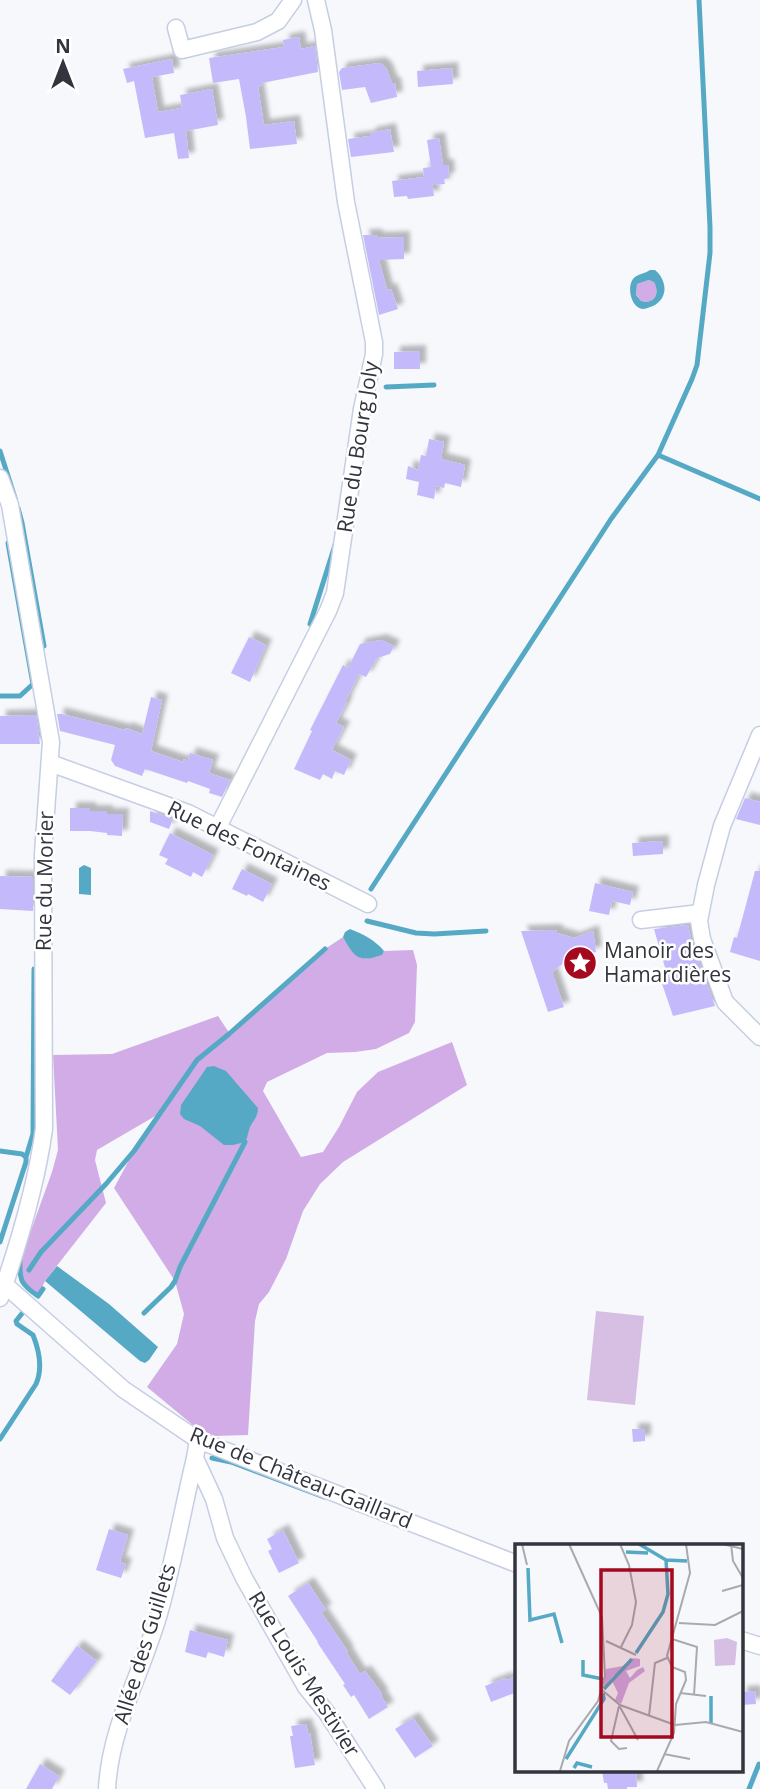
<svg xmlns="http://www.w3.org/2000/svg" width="760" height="1789" font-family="'Open Sans',sans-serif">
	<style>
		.green { fill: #d6bfe2 }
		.forest { fill: #d2ace6 }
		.water { fill: #56a9c4; fill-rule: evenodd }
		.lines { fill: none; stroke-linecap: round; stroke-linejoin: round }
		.stream { stroke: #56a9c4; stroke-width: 5 }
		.building { fill: #c4bafb; filter: url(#shadow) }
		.minor-casing { stroke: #c5cee3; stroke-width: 19 }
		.minor { stroke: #fff; stroke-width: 16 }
		.labels { text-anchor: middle; stroke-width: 5; stroke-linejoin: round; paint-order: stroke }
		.street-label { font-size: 21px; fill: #32353e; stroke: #fff }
		.poi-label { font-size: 21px; fill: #32353e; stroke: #fff; text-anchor: start }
		.inset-river { fill: none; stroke: #56a9c4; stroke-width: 3.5 }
		.inset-road { fill: none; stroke: #a8aab0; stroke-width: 2 }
		.view { fill: #a40920; fill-opacity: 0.15; stroke: #a40920; stroke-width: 3.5 }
		.inset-edge { fill: none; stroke: #32353e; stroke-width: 3.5 }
	</style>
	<defs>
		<filter id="shadow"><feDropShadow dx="6" dy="-6" stdDeviation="2" flood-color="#0004"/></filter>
	</defs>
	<rect width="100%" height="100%" fill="#f6f8fc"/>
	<path class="green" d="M 596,1311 L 644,1316 L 635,1405 L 587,1400 Z"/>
	<path class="forest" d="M 649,280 L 654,281 C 660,293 655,305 641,301 L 636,295 L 637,284 Z
		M 343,937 C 354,957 359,963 381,955 L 384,951 L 413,950 L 417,965 L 415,1022 L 409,1033 L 376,1049 L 355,1052 L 327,1053 L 267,1082 L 263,1091 L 301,1157 L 323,1152 L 339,1127 L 357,1092 L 378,1072 L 452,1042 L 467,1085 L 343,1162 L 320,1184 L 303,1211 L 286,1259 L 269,1292 L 259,1304 L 255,1321 L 248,1435 L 214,1436 L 194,1426 L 147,1387 L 177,1344 L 184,1314 L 175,1281 L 114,1188 L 134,1151 L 157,1115 L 97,1150 L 95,1160 L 106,1203 L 45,1281 L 38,1296 C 22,1285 19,1281 20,1261 L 52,1172 L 58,1150 L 53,1055 L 112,1054 L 218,1016 L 230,1034 L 325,949 Z"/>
	<path class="water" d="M 650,270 L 655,270 C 667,280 669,298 653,306 C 649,307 646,309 642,309 C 630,307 626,284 635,277 C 639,274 646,273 650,270 ZM 649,280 L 654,282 C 660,293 655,305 641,301 L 636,295 L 637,284 Z
		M 84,865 L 91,868 L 91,895 L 79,894 L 79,868 Z
		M 350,929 C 363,934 375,940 384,951 L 382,955 C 359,963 354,958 343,937 L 345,932 Z
		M 214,1066 L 226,1071 L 258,1108 C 258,1116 254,1120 250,1127 C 248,1132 248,1137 245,1142 L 233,1145 L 224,1145 L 200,1126 L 184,1119 L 180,1114 L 181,1105 L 207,1067 Z
		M 57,1266 L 109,1304 L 158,1347 L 149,1360 L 145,1363 L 140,1361 L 45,1281 Z"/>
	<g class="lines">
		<path class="stream" d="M 386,387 L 434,385
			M 0,451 L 15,498
			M 658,455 L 760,499
			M 18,508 L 22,523 L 44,646
			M 310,624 L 336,542
			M 0,696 L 20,696 L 33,684 L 8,543
			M 371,889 L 611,519 L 658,455 L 692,379 L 697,365 L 710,253 L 710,227 L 699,0
			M 367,921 L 416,933 L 434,934 L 486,931
			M 0,1151 L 22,1154 L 26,1157 L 26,1162 L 0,1242
			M 26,1157 L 33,1134 L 34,969
			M 20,1261 C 19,1281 22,1285 38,1296 L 43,1289
			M 29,1270 L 41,1252 L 106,1184 L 134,1151 L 197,1060 L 229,1034 L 325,949
			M 144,1313 L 171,1287 L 175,1281 L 180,1267 L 245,1142
			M 0,1439 L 36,1384 C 43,1368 39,1350 33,1335 L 17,1324 L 16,1321 L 24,1311
			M 212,1458 L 231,1462 L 324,1497
			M 749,1789 L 759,1764"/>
	</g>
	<path class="building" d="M 299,37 L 301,49 L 315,46 L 318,72 L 262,83 L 263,85 L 258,87 L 264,125 L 294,121 L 297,144 L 250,149 L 246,117 L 239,79 L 213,83 L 209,58 L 284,47 L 283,40 Z
		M 172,59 L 174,73 L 152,77 L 158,112 L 182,108 L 180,95 L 212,89 L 218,125 L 186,131 L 189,158 L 178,159 L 174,133 L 145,138 L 134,81 L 127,83 L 123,69 Z
		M 380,63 L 386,68 L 392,83 L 395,83 L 397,97 L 371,103 L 365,87 L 342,90 L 339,72 L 342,68 Z
		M 452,68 L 453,84 L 418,87 L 417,71 Z
		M 390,129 L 394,152 L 351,157 L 348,139 L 370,136 L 370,133 Z
		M 439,138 L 443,165 L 448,165 L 449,178 L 444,179 L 445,184 L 433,185 L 432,180 L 434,196 L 408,199 L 407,196 L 394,197 L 392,181 L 424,177 L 423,168 L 431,167 L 427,140 Z
		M 363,235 L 376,235 L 378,238 L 404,237 L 404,259 L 379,260 L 387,290 L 391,289 L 398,309 L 379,315 Z
		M 420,351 L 420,369 L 394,369 L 394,352 Z
		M 429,439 L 444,442 L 441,459 L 465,465 L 461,487 L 445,483 L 444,488 L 436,486 L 434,499 L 417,495 L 419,482 L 406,479 L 408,466 L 418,470 L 421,455 L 426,456 Z
		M 249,637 L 266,645 L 250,682 L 231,673 Z
		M 381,640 L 394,646 L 390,654 L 377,658 L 366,677 L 359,674 L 345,702 L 347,702 L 336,723 L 344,727 L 332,750 L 351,760 L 344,775 L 335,771 L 332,779 L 323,774 L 320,780 L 294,769 L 312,731 L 310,730 L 343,665 L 348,668 L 360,644 Z
		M 151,697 L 162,700 L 151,751 L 183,762 L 184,759 L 188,761 L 190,753 L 213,760 L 209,773 L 230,780 L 222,797 L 209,793 L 210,789 L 188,781 L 187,783 L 145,769 L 142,776 L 115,766 L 111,760 L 115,745 L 60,731 L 57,714 L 62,714 L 125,730 L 126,728 L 142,734 Z
		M 36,715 L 40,744 L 0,744 L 0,716 Z
		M 745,798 L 760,802 L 760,825 L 736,819 Z
		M 70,808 L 90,808 L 90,811 L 107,811 L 107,814 L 123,814 L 122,836 L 107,835 L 107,833 L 90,831 L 70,831 Z
		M 150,811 L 173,819 L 169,829 L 150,822 Z
		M 170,833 L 213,855 L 202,877 L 193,872 L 191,877 L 165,864 L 168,859 L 159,855 Z
		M 663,841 L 663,854 L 633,856 L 632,843 Z
		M 242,869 L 272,884 L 263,902 L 248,894 L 247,896 L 232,889 Z
		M 755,871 L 760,871 L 760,961 L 730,952 L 734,937 L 737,938 Z
		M 0,876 L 33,877 L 33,911 L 0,909 Z
		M 595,883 L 633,892 L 630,905 L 612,901 L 609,915 L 589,911 Z
		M 688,925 L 692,943 L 715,1006 L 673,1016 L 660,978 L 668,978 L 654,929 Z
		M 556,930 L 557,933 L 574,938 L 593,931 L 596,952 L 565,962 L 552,972 L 564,1007 L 548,1012 L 521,931 Z
		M 632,1429 L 645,1429 L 645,1441 L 633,1442 Z
		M 109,1529 L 128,1535 L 120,1562 L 126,1564 L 121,1578 L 96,1570 Z
		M 283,1530 L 299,1563 L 279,1573 L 268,1551 L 272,1549 L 267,1539 Z
		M 308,1583 L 326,1610 L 321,1612 L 348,1652 L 346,1652 L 360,1674 L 365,1671 L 382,1694 L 381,1696 L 388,1707 L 369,1719 L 354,1695 L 351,1697 L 343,1685 L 345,1684 L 317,1642 L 318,1642 L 288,1596 Z
		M 190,1630 L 228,1640 L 224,1657 L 208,1652 L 206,1658 L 185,1652 Z
		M 77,1646 L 97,1661 L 70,1695 L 51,1681 Z
		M 517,1676 L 517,1692 L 491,1702 L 485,1686 L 505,1678 L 506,1680 Z
		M 755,1691 L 756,1704 L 741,1705 L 741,1692 Z
		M 413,1718 L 433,1746 L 415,1758 L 395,1729 Z
		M 306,1724 L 308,1733 L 310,1733 L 315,1765 L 295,1768 L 290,1736 L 293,1736 L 291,1726 Z
		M 40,1764 L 59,1776 L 52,1789 L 26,1789 Z
		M 602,1770 L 636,1770 L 637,1787 L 627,1787 L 627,1789 L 608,1789 L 607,1783 L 604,1783 Z"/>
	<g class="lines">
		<g class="minor-casing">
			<path id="minor" d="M 176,28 L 182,50 L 257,32 L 278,21 L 293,0
				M 0,478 L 10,505 L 51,742 L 43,854 L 44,1129 C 36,1187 19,1243 0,1298
				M 760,735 L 722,826 L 706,885 L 699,921 L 702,939 L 725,1002 L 760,1037
				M 50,763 L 188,813 L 368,904
				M 217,829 L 328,611 L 335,593 L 362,409 L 374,354 L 374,342 L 346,202 L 323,30 L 316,0
				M 641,920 L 700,913
				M 4,1284 L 123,1389 L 198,1440 L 517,1564
				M 198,1440 L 195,1458 L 214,1499 L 225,1538 L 244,1578 L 306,1687 L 327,1713 L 376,1789
				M 741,1640 L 760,1646
				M 107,1789 C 110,1726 144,1669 160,1610 C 174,1560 183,1508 195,1458"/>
		</g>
		<use href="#minor" class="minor"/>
	</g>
	<defs>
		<g id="sight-disc" transform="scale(1.75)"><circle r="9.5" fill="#a40920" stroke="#fff"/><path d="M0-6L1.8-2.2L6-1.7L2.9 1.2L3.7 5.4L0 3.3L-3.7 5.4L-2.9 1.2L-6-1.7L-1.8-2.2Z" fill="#fff"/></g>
	</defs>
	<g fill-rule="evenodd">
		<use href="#sight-disc" x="580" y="963"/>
	</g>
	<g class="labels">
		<g class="street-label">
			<text transform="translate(358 447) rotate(-81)" y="7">Rue du Bourg Joly</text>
			<text transform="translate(249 846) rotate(26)" y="7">Rue des Fontaines</text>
			<text transform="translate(45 881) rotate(-89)" y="7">Rue du Morier</text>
			<text transform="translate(301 1478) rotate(22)" y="7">Rue de Château-Gaillard</text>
			<text transform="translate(145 1644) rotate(-73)" y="7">Allée des Guillets</text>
			<text transform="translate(304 1674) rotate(58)" y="7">Rue Louis Mestivier</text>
		</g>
		<g class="poi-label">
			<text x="604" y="958">Manoir des<tspan x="604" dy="24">Hamardières</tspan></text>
		</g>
	</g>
	<g transform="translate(515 1544)">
		<rect width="228" height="228" fill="#f6f8fc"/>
		<path d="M 212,94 L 222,98 L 220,121 L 200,122 L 199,96 Z" fill="#d6bfe2"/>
		<path d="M 118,114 L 125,115 L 125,122 L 111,127 L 115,134 L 122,126 L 128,123 L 130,127 L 114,139 L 106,160 L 100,156 L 103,149 L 97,137 L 99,131 L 88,145 L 91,125 L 108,122 Z" fill="#d2ace6"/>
		<path class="inset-river" d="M 111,8 L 133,9M 151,16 L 172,17M 13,24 L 15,76 L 39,70 L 47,99M 121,109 L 148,68 L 153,50 L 151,16 L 124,0M 68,116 L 68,131 L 88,135M 89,145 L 117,115M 196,179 L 196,152M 51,215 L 89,155 L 88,149M 59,224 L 62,219 L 77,223"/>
		<path class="inset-road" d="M 7,0 L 12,21M 105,0 L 114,21 L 121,58 L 117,81 L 106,103M 207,0 L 228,5M 216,0 L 218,17 L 228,34M 207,47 L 228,41M 164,79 L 200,81 L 228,67M 157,95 L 182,103 L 179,151M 91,97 L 121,111M 87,146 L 105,161 L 160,181 L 191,178 L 228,188M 165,149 L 191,152M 104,162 L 96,197 L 104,205 L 112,204M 105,163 L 123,196M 134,172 L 140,119 L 152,114M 149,210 L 175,215M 45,227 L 54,197 L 83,157 L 90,132 L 87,73 L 54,0M 142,227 L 159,189 L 161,160 L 171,136 L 170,128 L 157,123 L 152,112 L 175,29 L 171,0"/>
		<path class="view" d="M 86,26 L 157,26 L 157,193 L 86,193 Z"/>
		<rect width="228" height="228" class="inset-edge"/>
	</g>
	<g transform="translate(63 63)" stroke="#ffffff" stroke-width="5" paint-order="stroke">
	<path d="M0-5L12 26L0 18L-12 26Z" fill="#32353e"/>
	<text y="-10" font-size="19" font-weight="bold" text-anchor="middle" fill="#32353e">N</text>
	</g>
</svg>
